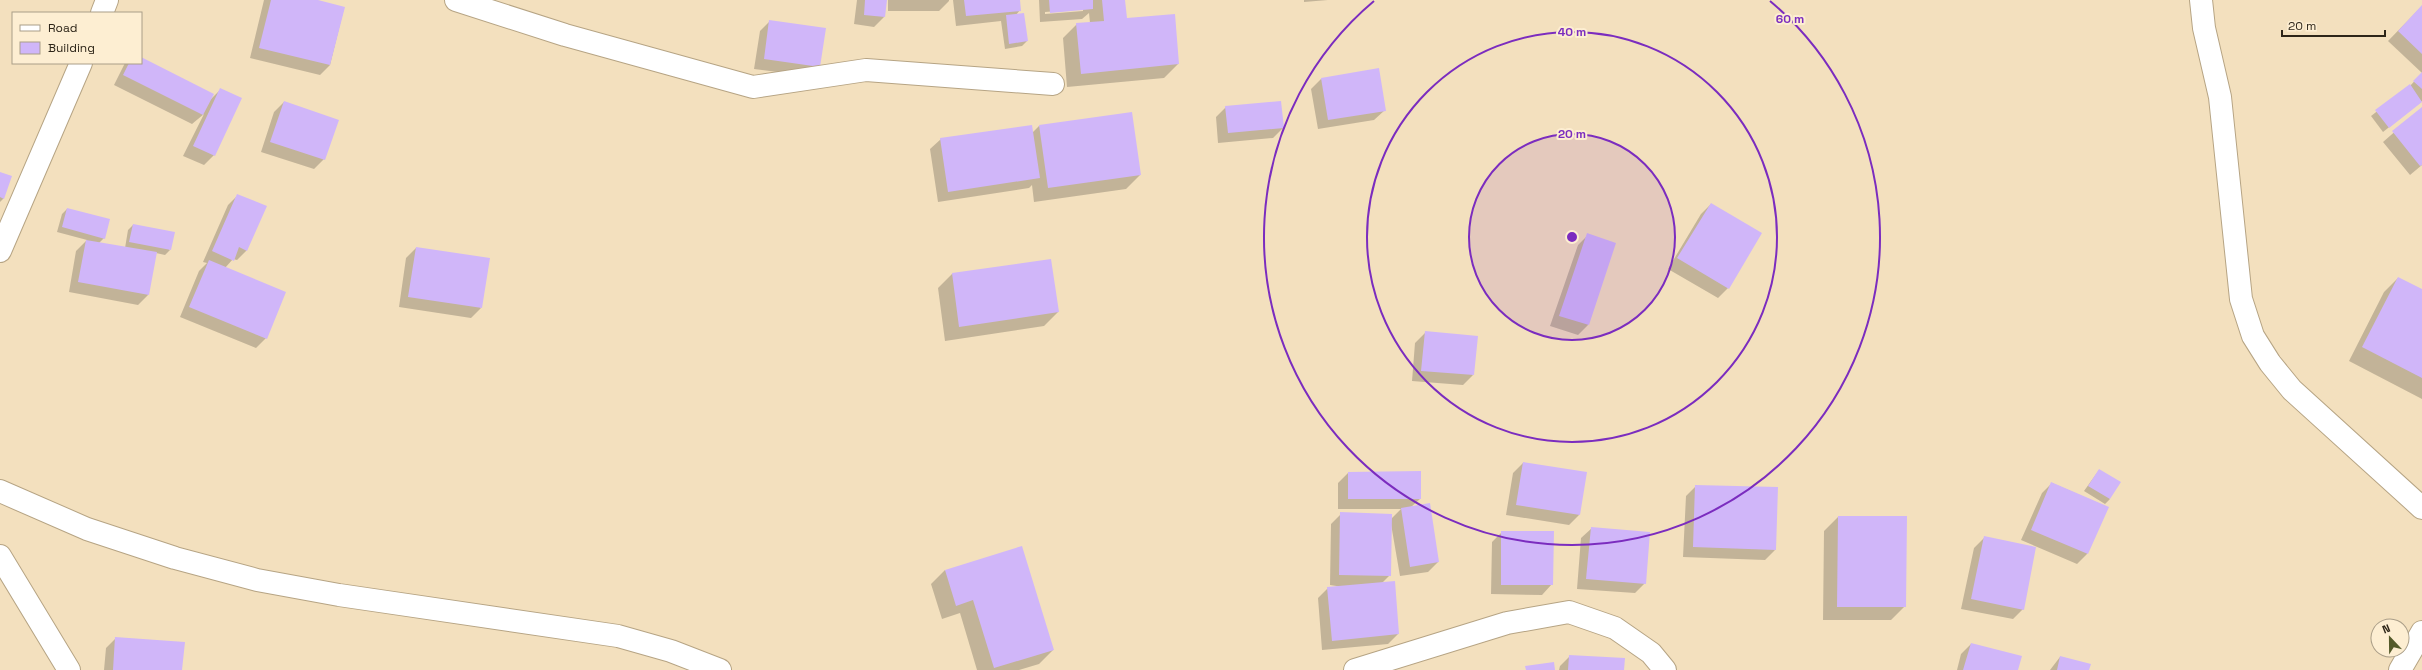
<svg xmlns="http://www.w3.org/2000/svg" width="2422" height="670" font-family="'Space Grotesk',sans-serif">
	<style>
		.shadow { fill: #0003; fill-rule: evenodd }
		.building { fill: #d0b6f9 }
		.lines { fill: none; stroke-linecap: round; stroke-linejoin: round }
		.street-casing { stroke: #b6a484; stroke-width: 24 }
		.street { stroke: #fff; stroke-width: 22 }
		.ring { fill: none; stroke: #7b2cbf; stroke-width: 2 }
		.centre { fill: #7b2cbf; stroke: #fdeed2; stroke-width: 2 }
		.ring-label { font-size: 12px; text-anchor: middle; font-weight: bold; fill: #7b2cbf; stroke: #fdeed2; stroke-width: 4; stroke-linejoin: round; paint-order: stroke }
	</style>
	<rect width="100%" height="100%" fill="#f3e0be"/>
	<path class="shadow" d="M 264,0 L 314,0 L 344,8 L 330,65 L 320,75 L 250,58 Z
		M 857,0 L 886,0 L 884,17 L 874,27 L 854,24 Z
		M 888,0 L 949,0 L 949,1 L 939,11 L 888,11 Z
		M 953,0 L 1019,0 L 1020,10 L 1016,15 L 1027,41 L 1022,46 L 1005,49 L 1001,21 L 956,26 Z
		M 1039,0 L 1124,0 L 1126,19 L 1174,15 L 1178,64 L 1164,78 L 1067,87 L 1063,38 L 1077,24 L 1090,23 L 1089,13 L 1082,19 L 1040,22 ZM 1083,9 L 1083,11 L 1045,14 L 1045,12 Z
		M 1304,0 L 1328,0 L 1304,2 Z
		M 2422,6 L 2422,101 L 2383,132 L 2371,116 L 2410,86 L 2422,73 L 2388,41 Z
		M 770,21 L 819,66 L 809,76 L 754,69 L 760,31 Z
		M 141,58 L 211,99 L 221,89 L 214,155 L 204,165 L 183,156 L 204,114 L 192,124 L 114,85 L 125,63 L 141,63 Z
		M 1321,79 L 1385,110 L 1374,120 L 1318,129 L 1311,89 Z
		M 284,102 L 324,159 L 314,169 L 261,152 L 274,112 Z
		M 1226,107 L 1283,128 L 1273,138 L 1218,143 L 1216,117 Z
		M 2422,108 L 2422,165 L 2410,175 L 2383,142 Z
		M 1039,126 L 1140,175 L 1126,189 L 1034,202 L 1032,185 L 1029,188 L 938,202 L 930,149 L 941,139 L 1032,133 Z
		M 0,173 L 4,198 L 0,202 Z
		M 238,195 L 247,250 L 237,260 L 233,259 L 225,268 L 266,338 L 256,348 L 180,317 L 199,271 L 207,263 L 203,262 L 228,205 Z
		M 1711,204 L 1728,288 L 1718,298 L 1668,269 L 1701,214 Z
		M 67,209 L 104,238 L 99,243 L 125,248 L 128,230 L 133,225 L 170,250 L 165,255 L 156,253 L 148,295 L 138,305 L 69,292 L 76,251 L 87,240 L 57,232 L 62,214 Z
		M 1588,235 L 1588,325 L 1578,335 L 1550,326 L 1578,245 Z
		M 416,248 L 481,308 L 471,318 L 399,307 L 406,258 Z
		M 1050,260 L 1058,312 L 1044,326 L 945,341 L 938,288 L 952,274 Z
		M 2398,278 L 2422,291 L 2422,399 L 2349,361 L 2384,292 Z
		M 1425,333 L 1473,375 L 1463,385 L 1412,381 L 1415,343 Z
		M 1523,463 L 1586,473 L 1579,515 L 1569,525 L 1506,515 L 1513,473 Z
		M 2099,470 L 2110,499 L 2105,504 L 2084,491 Z
		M 1348,473 L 1420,499 L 1411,507 L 1438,562 L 1428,572 L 1400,576 L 1391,524 L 1390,575 L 1382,583 L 1398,634 L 1388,644 L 1322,650 L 1318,598 L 1328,588 L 1343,587 L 1330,585 L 1331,524 L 1341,514 L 1391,519 L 1401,509 L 1338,509 L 1338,483 Z
		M 2052,483 L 2107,507 L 2087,554 L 2077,564 L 2021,540 L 2042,493 Z
		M 1696,486 L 1775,550 L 1765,560 L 1683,557 L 1686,496 Z
		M 1838,517 L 1905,606 L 1891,620 L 1823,620 L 1824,531 Z
		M 1592,528 L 1645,583 L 1635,593 L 1577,589 L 1581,538 Z
		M 1502,532 L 1552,584 L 1542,595 L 1491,594 L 1492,542 Z
		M 1984,538 L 2023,609 L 2013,619 L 1961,609 L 1974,548 Z
		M 945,570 L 1053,650 L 1039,664 L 1019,670 L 977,670 L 960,613 L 942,619 L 931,584 Z
		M 116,638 L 181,670 L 104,670 L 106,648 Z
		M 1971,644 L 2017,670 L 1957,670 L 1961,654 Z
		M 1570,656 L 1623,670 L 1559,670 L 1560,666 Z
		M 2060,657 L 2088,670 L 2050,670 Z"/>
	<path class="building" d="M 271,0 L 318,0 L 345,7 L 330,65 L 259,48 Z
		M 865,0 L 887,0 L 885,17 L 864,15 Z
		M 964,0 L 1020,0 L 1021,11 L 966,16 Z
		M 1049,0 L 1093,0 L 1093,9 L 1050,13 Z
		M 1102,0 L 1125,0 L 1127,18 L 1175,14 L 1179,64 L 1081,74 L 1076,23 L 1104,21 Z
		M 2422,5 L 2422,54 L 2398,31 Z
		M 1024,13 L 1028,41 L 1009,44 L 1006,15 Z
		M 769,20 L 826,28 L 820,67 L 764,59 Z
		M 141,57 L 214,94 L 203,115 L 123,75 L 129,63 L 141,63 Z
		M 1379,68 L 1386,111 L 1328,120 L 1321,78 Z
		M 2422,72 L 2422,89 L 2413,81 Z
		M 2410,84 L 2422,102 L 2389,128 L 2375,110 Z
		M 220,88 L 242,98 L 215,156 L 193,146 Z
		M 284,101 L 339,120 L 325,160 L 270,142 Z
		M 1281,101 L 1284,128 L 1228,133 L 1225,106 Z
		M 2422,107 L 2422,165 L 2420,166 L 2392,131 Z
		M 1132,112 L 1141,175 L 1048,188 L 1039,125 Z
		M 1032,125 L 1040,178 L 948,192 L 940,138 Z
		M 0,172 L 12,176 L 4,199 L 0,197 Z
		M 237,194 L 267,206 L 247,251 L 239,247 L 234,261 L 212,251 Z
		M 1711,203 L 1762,233 L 1729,289 L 1677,258 Z
		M 67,208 L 110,219 L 105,239 L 62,227 Z
		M 133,224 L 175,232 L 171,250 L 129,242 Z
		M 1587,233 L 1616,243 L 1589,325 L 1559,316 Z
		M 86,240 L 157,252 L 149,295 L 78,282 Z
		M 416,247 L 490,258 L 482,308 L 408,297 Z
		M 1051,259 L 1059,312 L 959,327 L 952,273 Z
		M 209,260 L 286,292 L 267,339 L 189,307 Z
		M 2398,277 L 2422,289 L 2422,378 L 2362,347 Z
		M 1425,331 L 1478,336 L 1474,375 L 1421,371 Z
		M 1523,462 L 1587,472 L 1580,515 L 1516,505 Z
		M 2099,469 L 2121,482 L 2110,499 L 2088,486 Z
		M 1421,471 L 1421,499 L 1348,499 L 1348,472 Z
		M 2051,482 L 2109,507 L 2088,554 L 2031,530 Z
		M 1695,485 L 1778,487 L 1776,550 L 1693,547 Z
		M 1430,503 L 1439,562 L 1410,567 L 1401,508 Z
		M 1340,512 L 1392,514 L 1391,576 L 1339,575 Z
		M 1838,516 L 1907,516 L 1906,607 L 1837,607 Z
		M 1591,527 L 1650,532 L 1646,584 L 1586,579 Z
		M 1501,531 L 1554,531 L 1553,585 L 1501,585 Z
		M 1984,536 L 2036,547 L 2024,610 L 1971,599 Z
		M 1022,546 L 1054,650 L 994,668 L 973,600 L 956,606 L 945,570 Z
		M 1395,581 L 1399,634 L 1332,641 L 1327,587 Z
		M 115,637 L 185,642 L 182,670 L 113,670 Z
		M 1971,643 L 2022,656 L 2018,670 L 1963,670 Z
		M 1569,655 L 1625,658 L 1624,670 L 1568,670 Z
		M 2060,656 L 2091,664 L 2089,670 L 2057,670 Z
		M 1554,662 L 1555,670 L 1526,670 L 1525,666 Z"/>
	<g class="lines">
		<g class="street-casing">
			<path id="street" d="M 456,0 L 565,35 L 753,87 L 866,70 L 1053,84
				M 2201,0 L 2204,28 L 2220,97 L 2241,299 L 2253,336 L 2270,363 L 2292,390 L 2422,508
				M 102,13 L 107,0
				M 0,251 L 81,63
				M 0,491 L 87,529 L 175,558 L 257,580 L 339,595 L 618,636 L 671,651 L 720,670
				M 0,556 L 69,670
				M 1355,670 L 1507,623 L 1569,612 L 1615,628 L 1651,653 L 1665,670
				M 2400,670 L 2422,632"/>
		</g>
		<use href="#street" class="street"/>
	</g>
	<circle cx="1572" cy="237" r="103" fill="#7b2cbf" fill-opacity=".12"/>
	<g class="ring">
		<circle cx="1572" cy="237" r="103"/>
		<circle cx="1572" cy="237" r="205"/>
		<path d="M1770 1A308 308 0 1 1 1374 1"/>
	</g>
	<circle cx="1572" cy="237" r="6" class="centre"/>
	<g class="ring-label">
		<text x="1790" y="23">60 m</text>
		<text x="1572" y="36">40 m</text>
		<text x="1572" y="138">20 m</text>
	</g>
	<rect x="12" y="12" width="130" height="52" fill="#fdeed2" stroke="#aa9e88"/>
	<rect x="20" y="25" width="20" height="6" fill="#ffffff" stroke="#aa9e88"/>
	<text x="48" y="32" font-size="12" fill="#2d2518">Road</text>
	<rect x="20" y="42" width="20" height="12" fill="#d0b6f9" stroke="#aa9e88"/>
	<text x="48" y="52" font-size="12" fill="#2d2518">Building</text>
	<g transform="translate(2390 638) rotate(338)"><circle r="19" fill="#fdeed2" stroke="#aa9e88"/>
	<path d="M0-3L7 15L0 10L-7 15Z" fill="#545a29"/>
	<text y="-6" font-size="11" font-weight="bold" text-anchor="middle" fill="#2d2518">N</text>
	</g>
	<path d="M2282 30v6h103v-6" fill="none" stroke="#2d2518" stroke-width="2"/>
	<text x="2288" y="30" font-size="12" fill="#2d2518" stroke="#fdeed2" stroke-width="3" paint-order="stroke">20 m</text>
</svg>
